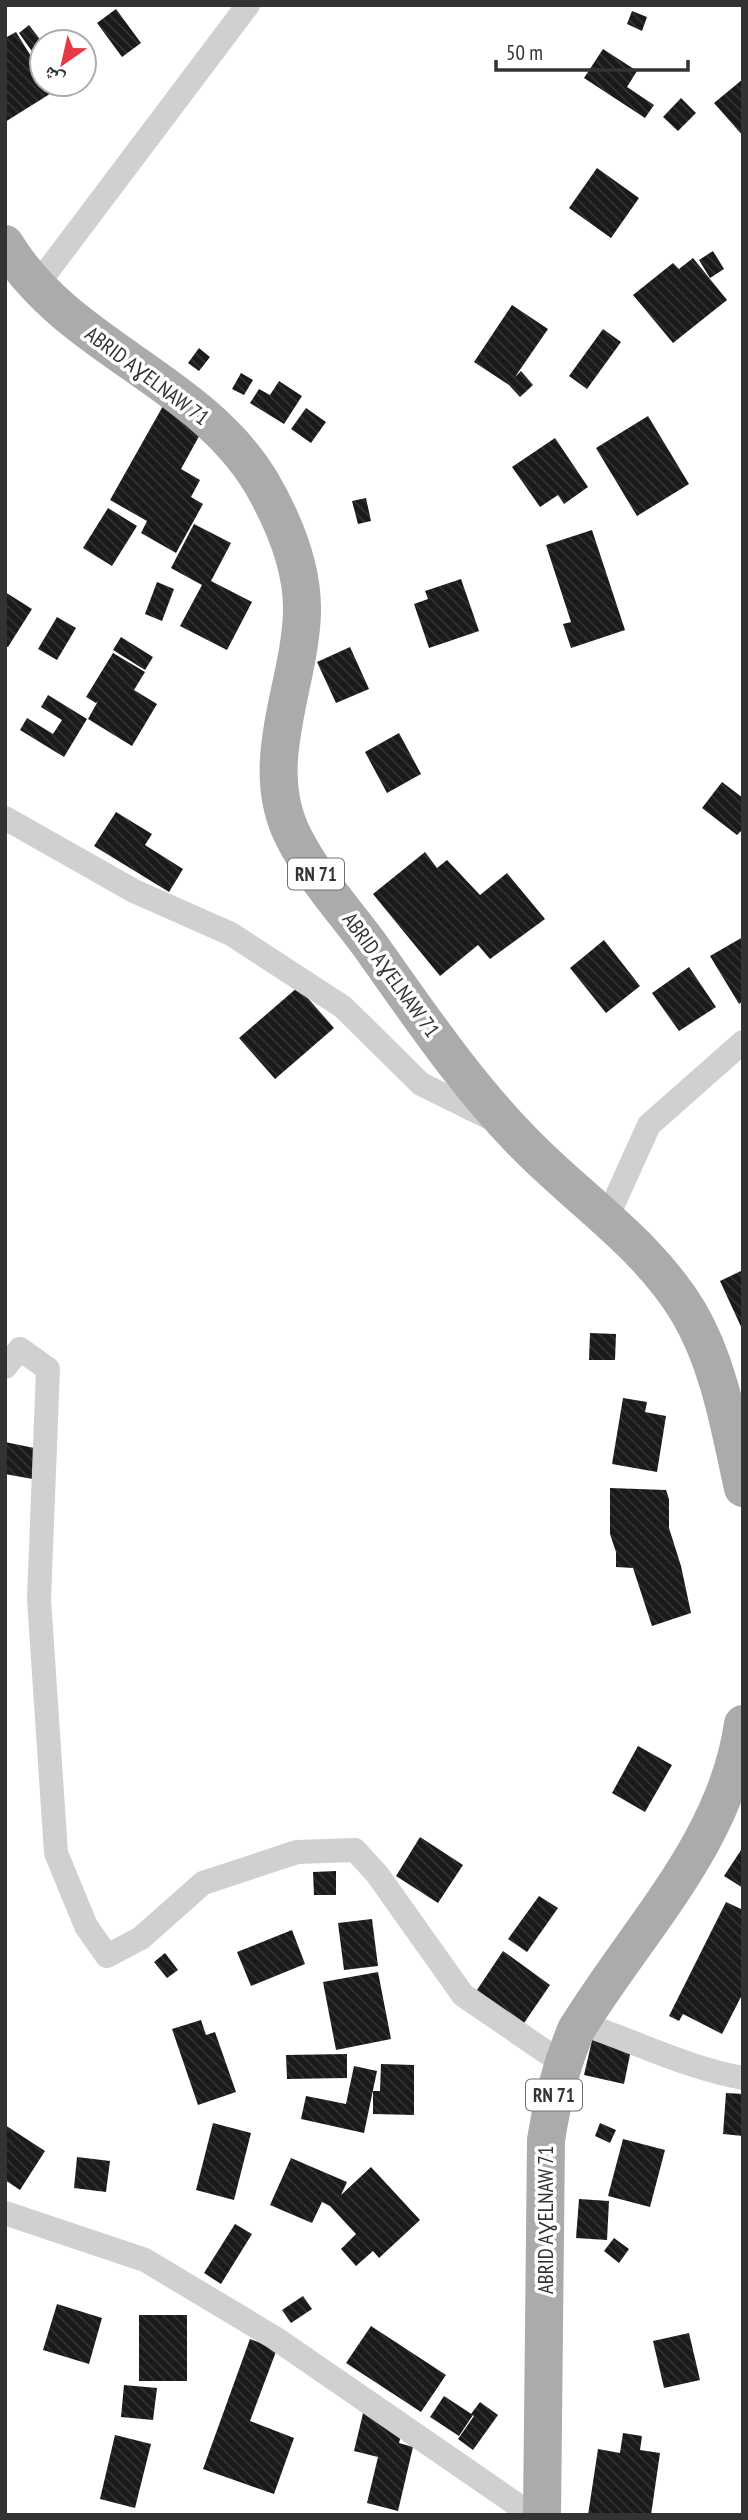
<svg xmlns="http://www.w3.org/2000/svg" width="748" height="2520" font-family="'PT Sans Narrow','Noto Naskh Arabic',sans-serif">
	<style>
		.building { fill: url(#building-back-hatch) }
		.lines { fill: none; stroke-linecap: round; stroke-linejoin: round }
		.minor { stroke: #d0d0d0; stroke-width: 24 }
		.primary { stroke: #ababab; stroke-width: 38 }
		.labels { text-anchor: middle; stroke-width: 7; stroke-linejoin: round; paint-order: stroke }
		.shield { fill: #fff; stroke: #707070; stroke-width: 2 }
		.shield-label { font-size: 19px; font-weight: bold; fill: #333 }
		.street-label { font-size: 21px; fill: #333; stroke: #fff }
	</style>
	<defs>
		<pattern id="building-back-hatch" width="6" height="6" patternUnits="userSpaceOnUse" patternTransform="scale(1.75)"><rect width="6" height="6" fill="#1a1a1a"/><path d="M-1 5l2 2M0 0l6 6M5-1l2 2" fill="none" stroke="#333"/></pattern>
	</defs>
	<rect width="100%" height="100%" fill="#fff"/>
	<path class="building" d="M 116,9 L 141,43 L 122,57 L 97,23 Z
		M 632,11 L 647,17 L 642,31 L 627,24 Z
		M 29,25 L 42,42 L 42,52 L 36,57 L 19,33 Z
		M 16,32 L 42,74 L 42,84 L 48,84 L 53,92 L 5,122 L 5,38 Z
		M 603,49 L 637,71 L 627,87 L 654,105 L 645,118 L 584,78 Z
		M 743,79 L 743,136 L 714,103 Z
		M 681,98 L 696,113 L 678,131 L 663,117 Z
		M 597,168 L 639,198 L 611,238 L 569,208 Z
		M 713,251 L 724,269 L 710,278 L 699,260 Z
		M 693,258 L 727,300 L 673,343 L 633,295 L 673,263 L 679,269 Z
		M 512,305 L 548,329 L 515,377 L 521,371 L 533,385 L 520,397 L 509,385 L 474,362 Z
		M 603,329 L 621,342 L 587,389 L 569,376 Z
		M 199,348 L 210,357 L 199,371 L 188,363 Z
		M 241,373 L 253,380 L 244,395 L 232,389 Z
		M 279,381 L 302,396 L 284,424 L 250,403 L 259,389 L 270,395 Z
		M 163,406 L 203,429 L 181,469 L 200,480 L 191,497 L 203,504 L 176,553 L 141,533 L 147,521 L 110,500 Z
		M 306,408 L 326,422 L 311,443 L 291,429 Z
		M 648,416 L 689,484 L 637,516 L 596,448 Z
		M 555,438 L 588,487 L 564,504 L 558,495 L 540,507 L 512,467 Z
		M 366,498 L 371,521 L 358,524 L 352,501 Z
		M 108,508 L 137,526 L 112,566 L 83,548 Z
		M 194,524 L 231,543 L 211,581 L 252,602 L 227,650 L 180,626 L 202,585 L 171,568 Z
		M 592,530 L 625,630 L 571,648 L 563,624 L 571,622 L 546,545 Z
		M 461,579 L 479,631 L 429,648 L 414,604 L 428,599 L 425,591 Z
		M 157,582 L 174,589 L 162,621 L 145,614 Z
		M 5,592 L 32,609 L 8,647 L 5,646 Z
		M 57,617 L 76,628 L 57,660 L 38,649 Z
		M 121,637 L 153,657 L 145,670 L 113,650 Z
		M 350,647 L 369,689 L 336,703 L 317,662 Z
		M 113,653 L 145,672 L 134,690 L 157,704 L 132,746 L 88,719 L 98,701 L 96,703 L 86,697 Z
		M 48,695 L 87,719 L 64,757 L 20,730 L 27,718 L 53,734 L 62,720 L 41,707 Z
		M 399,733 L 421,774 L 387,793 L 365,752 Z
		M 722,782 L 743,798 L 743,829 L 737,835 L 702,808 Z
		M 116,812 L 152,834 L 145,845 L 183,869 L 169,892 L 94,846 Z
		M 425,852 L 437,868 L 447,860 L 480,895 L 507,873 L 545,919 L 490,959 L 478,945 L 440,976 L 373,894 Z
		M 743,937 L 743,1001 L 739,1004 L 710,956 Z
		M 604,940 L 640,986 L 606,1013 L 570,968 Z
		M 689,967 L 716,1007 L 679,1031 L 652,993 Z
		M 298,987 L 334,1028 L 275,1079 L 239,1038 Z
		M 743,1270 L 743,1331 L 720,1281 Z
		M 590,1333 L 616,1334 L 615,1360 L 589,1360 Z
		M 623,1398 L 647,1402 L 645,1412 L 666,1416 L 657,1472 L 612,1464 Z
		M 5,1442 L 44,1450 L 38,1480 L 5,1474 Z
		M 610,1488 L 666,1490 L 669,1499 L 669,1528 L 681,1566 L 691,1613 L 652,1626 L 633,1568 L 616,1567 L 616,1552 L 610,1534 Z
		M 638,1746 L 672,1765 L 645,1812 L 612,1793 Z
		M 420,1837 L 463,1865 L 438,1903 L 396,1876 Z
		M 743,1847 L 743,1888 L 724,1876 Z
		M 336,1871 L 336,1895 L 314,1895 L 313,1872 Z
		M 539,1896 L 558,1908 L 527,1952 L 508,1939 Z
		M 726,1902 L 743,1910 L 743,1993 L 722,2034 L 683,2014 L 679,2021 L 669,2016 Z
		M 372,1919 L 378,1966 L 344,1970 L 338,1923 Z
		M 292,1930 L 305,1964 L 251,1986 L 237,1952 Z
		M 503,1951 L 550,1985 L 522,2026 L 475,1993 Z
		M 165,1953 L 178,1970 L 167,1978 L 154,1962 Z
		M 378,1972 L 391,2039 L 336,2050 L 323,1982 Z
		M 201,2020 L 206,2035 L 215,2032 L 236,2092 L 198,2105 L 172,2029 Z
		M 593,2036 L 632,2045 L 624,2084 L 584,2075 Z
		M 347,2054 L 347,2078 L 287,2079 L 286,2055 Z
		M 381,2064 L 414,2065 L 414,2115 L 373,2114 L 373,2091 L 380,2091 Z
		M 354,2066 L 377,2071 L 364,2133 L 301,2119 L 306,2096 L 346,2104 Z
		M 726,2093 L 743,2094 L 743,2136 L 723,2134 Z
		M 213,2123 L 251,2133 L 234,2200 L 196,2190 Z
		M 600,2123 L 616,2130 L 610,2143 L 595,2136 Z
		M 5,2125 L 45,2151 L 20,2190 L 5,2180 Z
		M 623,2139 L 665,2150 L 650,2207 L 608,2196 Z
		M 77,2157 L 110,2161 L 106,2192 L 74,2188 Z
		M 291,2158 L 347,2182 L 341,2195 L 371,2167 L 420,2220 L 379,2258 L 373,2251 L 356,2266 L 341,2249 L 356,2234 L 330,2206 L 322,2202 L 312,2223 L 270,2205 Z
		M 579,2199 L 609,2201 L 607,2240 L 576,2238 Z
		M 235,2224 L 252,2234 L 221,2284 L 204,2273 Z
		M 614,2238 L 629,2249 L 619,2263 L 604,2251 Z
		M 303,2296 L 312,2309 L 291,2323 L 282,2310 Z
		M 57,2304 L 102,2318 L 89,2364 L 43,2350 Z
		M 139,2315 L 187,2315 L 187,2381 L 139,2381 Z
		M 371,2326 L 446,2375 L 421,2412 L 346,2363 Z
		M 689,2333 L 700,2380 L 664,2388 L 653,2341 Z
		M 250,2339 L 277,2349 L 250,2421 L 294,2438 L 274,2494 L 203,2469 Z
		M 124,2385 L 157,2388 L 153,2420 L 121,2417 Z
		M 444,2396 L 473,2415 L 459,2436 L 430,2417 Z
		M 480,2402 L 498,2415 L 473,2450 L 458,2439 L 474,2416 L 471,2414 Z
		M 365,2405 L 406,2415 L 399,2443 L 413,2447 L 398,2511 L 367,2503 L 378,2457 L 354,2451 Z
		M 623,2433 L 642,2436 L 640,2450 L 660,2453 L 651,2515 L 588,2515 L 598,2449 L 620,2453 Z
		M 115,2435 L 151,2444 L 135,2508 L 100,2499 Z"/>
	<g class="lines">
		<path class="minor" d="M 37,285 L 248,5
			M 5,818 L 134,891 L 231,934 L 343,1007 L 421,1084 L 496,1121
			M 606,1220 L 649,1125 L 743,1042
			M 5,1367 L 20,1349 L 48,1369 L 39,1599 L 56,1853 L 86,1926 L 107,1956 L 141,1938 L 203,1883 L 297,1852 L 355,1850 L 377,1874 L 463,1995 L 562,2063
			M 580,2023 C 634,2041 687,2068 743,2078
			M 5,2213 L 145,2260 L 275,2338 L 532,2515"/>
		<path class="primary" d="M 5,244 C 67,347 199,379 261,482 C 283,520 303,567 302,612 C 300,687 256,765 294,838 C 314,877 343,909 369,944 C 419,1014 468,1088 530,1149 C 584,1203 650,1247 689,1313 C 720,1366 730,1430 743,1488
			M 542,2515 L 546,2140 C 552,2101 561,2066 576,2030 C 637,1930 726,1843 743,1724"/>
	</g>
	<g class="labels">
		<g class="shield">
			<rect x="288" y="858.5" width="56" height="31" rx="5"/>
			<rect x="526" y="2079.5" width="56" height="31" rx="5"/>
		</g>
		<g class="shield-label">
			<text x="316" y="881">RN 71</text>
			<text x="554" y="2102">RN 71</text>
		</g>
		<g class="street-label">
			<text transform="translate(147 376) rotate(37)" y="7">ABRID AƔELNAW 71</text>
			<text transform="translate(391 975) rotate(54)" y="7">ABRID AƔELNAW 71</text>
			<text transform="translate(546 2220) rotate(-90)" y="7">ABRID AƔELNAW 71</text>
		</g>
	</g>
	<rect width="748" height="2520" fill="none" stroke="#333333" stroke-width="14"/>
	<g transform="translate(63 63) rotate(214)"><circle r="33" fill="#ffffff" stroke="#adadad" stroke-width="2"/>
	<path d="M0-5L12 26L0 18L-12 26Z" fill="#e63946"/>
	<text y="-10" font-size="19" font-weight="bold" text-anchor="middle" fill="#333333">ش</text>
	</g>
	<path d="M496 60v10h192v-10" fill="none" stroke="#333333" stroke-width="3.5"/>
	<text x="506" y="60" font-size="21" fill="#333333" stroke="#ffffff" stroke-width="5" paint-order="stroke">50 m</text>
</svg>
